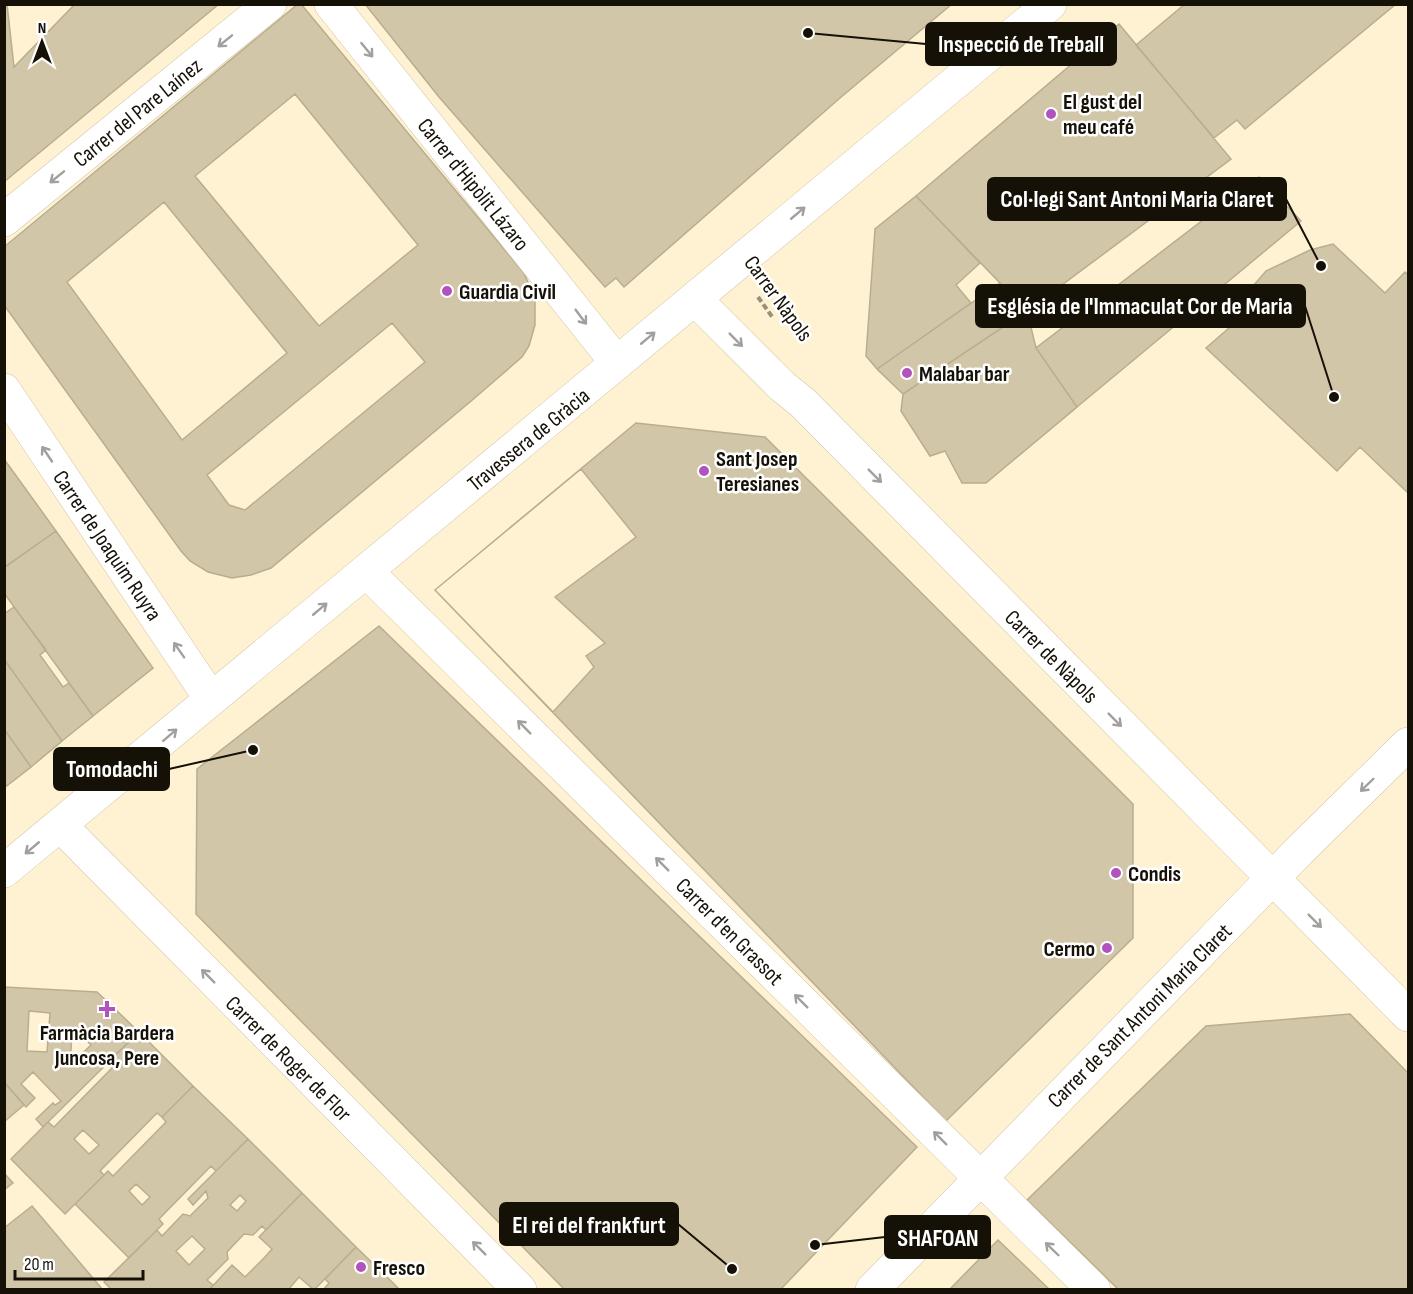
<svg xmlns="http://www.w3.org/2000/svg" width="1413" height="1294" font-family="'Sofia Sans Condensed',sans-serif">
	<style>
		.building { fill: #d2c6a8; stroke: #b9ad90; stroke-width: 1.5; fill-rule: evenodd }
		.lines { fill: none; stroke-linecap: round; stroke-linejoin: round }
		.minor-casing { stroke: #d2c6a7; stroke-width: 34 }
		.major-casing { stroke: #d2c6a7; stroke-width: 34 }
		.path { stroke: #99907a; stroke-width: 4; stroke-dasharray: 6 3; stroke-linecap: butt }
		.minor { stroke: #fff; stroke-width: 33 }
		.major { stroke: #fff; stroke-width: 33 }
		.oneway { stroke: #a1a09c }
		.poi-dot { fill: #b053be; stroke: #fff; stroke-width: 2 }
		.labels { text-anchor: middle; stroke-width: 5; stroke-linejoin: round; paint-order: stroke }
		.poi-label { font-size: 22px; font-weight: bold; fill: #151107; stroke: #fff; text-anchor: start }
		.street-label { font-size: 22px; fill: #151107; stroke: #fff }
		.leader { fill: none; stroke: #151107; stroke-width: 2 }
		.callout-dot { fill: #151107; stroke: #fff; stroke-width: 2 }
		.callout { fill: #151107; stroke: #151107; stroke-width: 2 }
		.callout-label { font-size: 24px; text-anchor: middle; font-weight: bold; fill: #fff }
	</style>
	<rect width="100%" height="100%" fill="#fff2d3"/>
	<path class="building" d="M 4,4 L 7,4 L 14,67 L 75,4 L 219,4 L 4,182 Z
		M 298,4 L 301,4 L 524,273 L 535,299 L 535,325 L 529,346 L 522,357 L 470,402 L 271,568 L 251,575 L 232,578 L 208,572 L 190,561 L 181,551 L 4,305 L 4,247 ZM 295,94 L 418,245 L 319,326 L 195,176 ZM 164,202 L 287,353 L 182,440 L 67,282 ZM 392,323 L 425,362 L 245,510 L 229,505 L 207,475 Z
		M 365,4 L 952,4 L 840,98 L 624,287 L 616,278 L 605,287 L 439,97 Z
		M 1185,4 L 1396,4 L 1245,129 L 1237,120 L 1214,138 L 1136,45 Z
		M 1119,24 L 1231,159 L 1027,311 L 916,196 Z
		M 1259,177 L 1301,221 L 1077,407 L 1036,348 Z
		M 916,196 L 980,263 L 956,285 L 971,303 L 877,369 L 866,356 L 875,229 Z
		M 1333,244 L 1385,293 L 1405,272 L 1408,275 L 1408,493 L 1360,447 L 1337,471 L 1206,348 L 1245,314 L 1252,287 L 1266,271 L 1310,250 Z
		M 1000,283 L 1027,311 L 903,394 L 877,369 Z
		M 1027,311 L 1036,348 L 1077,407 L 986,483 L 962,483 L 945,451 L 930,456 L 901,411 L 903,394 Z
		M 636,423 L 765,437 L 1133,804 L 1133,938 L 946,1121 L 435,590 Z
		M 4,459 L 56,531 L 6,566 L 4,564 Z
		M 581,469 L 636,537 L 555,597 L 605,643 L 586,656 L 594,667 L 553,712 L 435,590 Z
		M 56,531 L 153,668 L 93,716 L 4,593 L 4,568 Z
		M 14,607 L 46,650 L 40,655 L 63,687 L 69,683 L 93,716 L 62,741 L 4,659 L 4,614 Z
		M 379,626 L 917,1147 L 780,1290 L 565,1290 L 196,914 L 197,769 Z
		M 4,659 L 62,741 L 31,767 L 4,729 Z
		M 4,729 L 31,767 L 4,788 Z
		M 4,987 L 97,992 L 139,1032 L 43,1127 L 36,1119 L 53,1103 L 55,1105 L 61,1101 L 33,1072 L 21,1084 L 35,1098 L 26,1107 L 4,1082 ZM 29,1011 L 50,1013 L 47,1052 L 27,1051 ZM 72,1034 L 80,1034 L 91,1045 L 70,1065 Z
		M 1350,1014 L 1408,1073 L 1408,1290 L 1119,1290 L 1027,1200 L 1206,1026 Z
		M 139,1032 L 193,1086 L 162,1117 L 157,1113 L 100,1171 L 104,1175 L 65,1214 L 11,1159 L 48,1122 L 54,1127 L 112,1068 L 107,1063 ZM 83,1130 L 99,1145 L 89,1154 L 74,1139 Z
		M 4,1082 L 24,1105 L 4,1122 Z
		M 193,1086 L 248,1139 L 216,1171 L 211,1166 L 159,1219 L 163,1224 L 129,1258 L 75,1204 L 108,1171 L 113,1176 L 166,1122 L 162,1117 ZM 136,1184 L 150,1197 L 142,1205 L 129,1191 Z
		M 248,1139 L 302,1193 L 266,1230 L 262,1226 L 253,1235 L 244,1234 L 227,1252 L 228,1259 L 207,1280 L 213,1285 L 209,1290 L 112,1290 L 104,1282 L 157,1230 L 162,1236 L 183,1214 L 190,1216 L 208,1198 L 206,1191 L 193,1205 L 188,1199 ZM 240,1195 L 246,1201 L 237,1211 L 230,1205 ZM 192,1236 L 205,1249 L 189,1265 L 176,1251 Z
		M 4,1173 L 13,1183 L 4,1190 Z
		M 302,1193 L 356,1247 L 314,1290 L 299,1277 L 288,1290 L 209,1290 L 232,1265 L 245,1277 L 264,1258 L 272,1249 L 259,1237 Z
		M 32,1206 L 103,1290 L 4,1290 L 4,1228 Z
		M 998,1240 L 1050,1290 L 949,1290 Z
		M 356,1247 L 390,1280 L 400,1290 L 323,1290 L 329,1283 L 325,1279 Z"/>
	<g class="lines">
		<g class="minor-casing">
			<path id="minor" d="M 331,4 L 617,363
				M 4,220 L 270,4
				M 695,299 L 782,386 L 803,403 L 1408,1015
				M 4,390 L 211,699
				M 367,572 L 1094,1290
				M 60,825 L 520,1290
				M 4,871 L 1050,4"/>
		</g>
		<g class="major-casing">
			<path id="major" d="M 872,1290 L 1299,851 L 1408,744"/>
		</g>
		<path class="path" d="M 758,297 L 773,318"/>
		<use href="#minor" class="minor"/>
		<use href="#major" class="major"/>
	</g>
	<defs><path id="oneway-shaft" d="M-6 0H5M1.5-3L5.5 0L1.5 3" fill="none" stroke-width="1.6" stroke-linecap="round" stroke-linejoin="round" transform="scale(1.5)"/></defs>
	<g class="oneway">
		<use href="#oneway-shaft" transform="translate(225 41) rotate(141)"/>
		<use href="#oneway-shaft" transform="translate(367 50) rotate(51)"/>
		<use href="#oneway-shaft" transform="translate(57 177) rotate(141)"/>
		<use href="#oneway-shaft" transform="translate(798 213) rotate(-40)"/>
		<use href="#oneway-shaft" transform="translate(581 317) rotate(53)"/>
		<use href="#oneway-shaft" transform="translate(648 338) rotate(-40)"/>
		<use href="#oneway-shaft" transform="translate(736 340) rotate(45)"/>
		<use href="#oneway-shaft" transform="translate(47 454) rotate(-124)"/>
		<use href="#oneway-shaft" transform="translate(875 476) rotate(45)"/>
		<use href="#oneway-shaft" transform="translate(320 609) rotate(-40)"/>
		<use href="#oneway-shaft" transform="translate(179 650) rotate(-125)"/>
		<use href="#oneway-shaft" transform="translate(1115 720) rotate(45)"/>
		<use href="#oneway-shaft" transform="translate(524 727) rotate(-135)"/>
		<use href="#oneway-shaft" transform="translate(170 735) rotate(-41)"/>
		<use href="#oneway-shaft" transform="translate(1367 785) rotate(136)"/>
		<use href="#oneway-shaft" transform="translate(32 848) rotate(140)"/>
		<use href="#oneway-shaft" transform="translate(662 864) rotate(-135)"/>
		<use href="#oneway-shaft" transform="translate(1315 921) rotate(45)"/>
		<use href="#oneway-shaft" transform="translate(208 976) rotate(-135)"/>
		<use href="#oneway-shaft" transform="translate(801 1001) rotate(-135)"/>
		<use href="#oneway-shaft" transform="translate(940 1138) rotate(-135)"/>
		<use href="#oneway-shaft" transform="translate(479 1248) rotate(-135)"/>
		<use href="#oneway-shaft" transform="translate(1052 1249) rotate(-136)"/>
	</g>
	<g class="poi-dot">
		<circle cx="1051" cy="114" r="6"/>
		<circle cx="447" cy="291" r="6"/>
		<circle cx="907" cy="373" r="6"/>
		<circle cx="704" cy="471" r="6"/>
		<circle cx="1116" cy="873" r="6"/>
		<circle cx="1107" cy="948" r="6"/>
		<path d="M104 1000h6v6h6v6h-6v6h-6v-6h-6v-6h6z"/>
		<circle cx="361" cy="1267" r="6"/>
	</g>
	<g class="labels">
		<g class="poi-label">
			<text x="1063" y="109">El gust del<tspan x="1063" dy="25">meu café</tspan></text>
			<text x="459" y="299">Guardia Civil</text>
			<text x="919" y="381">Malabar bar</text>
			<text x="716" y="466">Sant Josep<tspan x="716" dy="25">Teresianes</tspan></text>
			<text x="1128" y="881">Condis</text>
			<text x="1095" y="956" text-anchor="end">Cermo</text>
			<text x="107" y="1040" text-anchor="middle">Farmàcia Bardera<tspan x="107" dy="25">Juncosa, Pere</tspan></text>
			<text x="373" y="1275">Fresco</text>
		</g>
		<g class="street-label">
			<text transform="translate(137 112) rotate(-39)" y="8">Carrer del Pare Laínez</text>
			<text transform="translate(474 184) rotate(51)" y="8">Carrer d'Hipòlit Lázaro</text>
			<text transform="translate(779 298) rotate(54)" y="8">Carrer Nàpols</text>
			<text transform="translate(528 439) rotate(-39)" y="8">Travessera de Gràcia</text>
			<text transform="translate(108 545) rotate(56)" y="8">Carrer de Joaquim Ruyra</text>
			<text transform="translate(1052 656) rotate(45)" y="8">Carrer de Nàpols</text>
			<text transform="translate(730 931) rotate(45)" y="8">Carrer d'en Grassot</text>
			<text transform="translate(1139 1015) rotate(-45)" y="8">Carrer de Sant Antoni Maria Claret</text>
			<text transform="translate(289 1058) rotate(45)" y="8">Carrer de Roger de Flor</text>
		</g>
	</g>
	<path class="leader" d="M808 33L926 44M1321 266L1286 199M1334 397L1305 306M253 750L169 769M732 1269L678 1224M815 1245L885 1237"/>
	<g class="callout-dot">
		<circle cx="808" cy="33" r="6"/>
		<circle cx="1321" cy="266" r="6"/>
		<circle cx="1334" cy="397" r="6"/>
		<circle cx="253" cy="750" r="6"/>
		<circle cx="732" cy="1269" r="6"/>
		<circle cx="815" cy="1245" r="6"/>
	</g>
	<g class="callout">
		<rect x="926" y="23" width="190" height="42" rx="6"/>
		<rect x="988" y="178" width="298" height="42" rx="6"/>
		<rect x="976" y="285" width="329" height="42" rx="6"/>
		<rect x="54" y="748" width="115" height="42" rx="6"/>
		<rect x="500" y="1203" width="178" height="42" rx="6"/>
		<rect x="885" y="1216" width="105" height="42" rx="6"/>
	</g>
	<g class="callout-label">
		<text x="1021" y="52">Inspecció de Treball</text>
		<text x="1137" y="207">Col·legi Sant Antoni Maria Claret</text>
		<text x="1140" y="314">Església de l'Immaculat Cor de Maria</text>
		<text x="112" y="777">Tomodachi</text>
		<text x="589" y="1233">El rei del frankfurt</text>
		<text x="938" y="1246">SHAFOAN</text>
	</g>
	<rect width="1413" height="1294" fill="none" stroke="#151107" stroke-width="12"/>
	<g transform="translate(42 42)" stroke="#ffffff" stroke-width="4.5" paint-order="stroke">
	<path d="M0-4.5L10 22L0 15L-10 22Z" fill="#151107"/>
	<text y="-9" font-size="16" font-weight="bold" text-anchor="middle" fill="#151107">N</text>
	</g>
	<path d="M15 1270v9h128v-9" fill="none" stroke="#151107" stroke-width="3"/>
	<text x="24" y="1270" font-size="18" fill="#151107" stroke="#ffffff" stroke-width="4.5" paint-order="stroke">20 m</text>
</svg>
